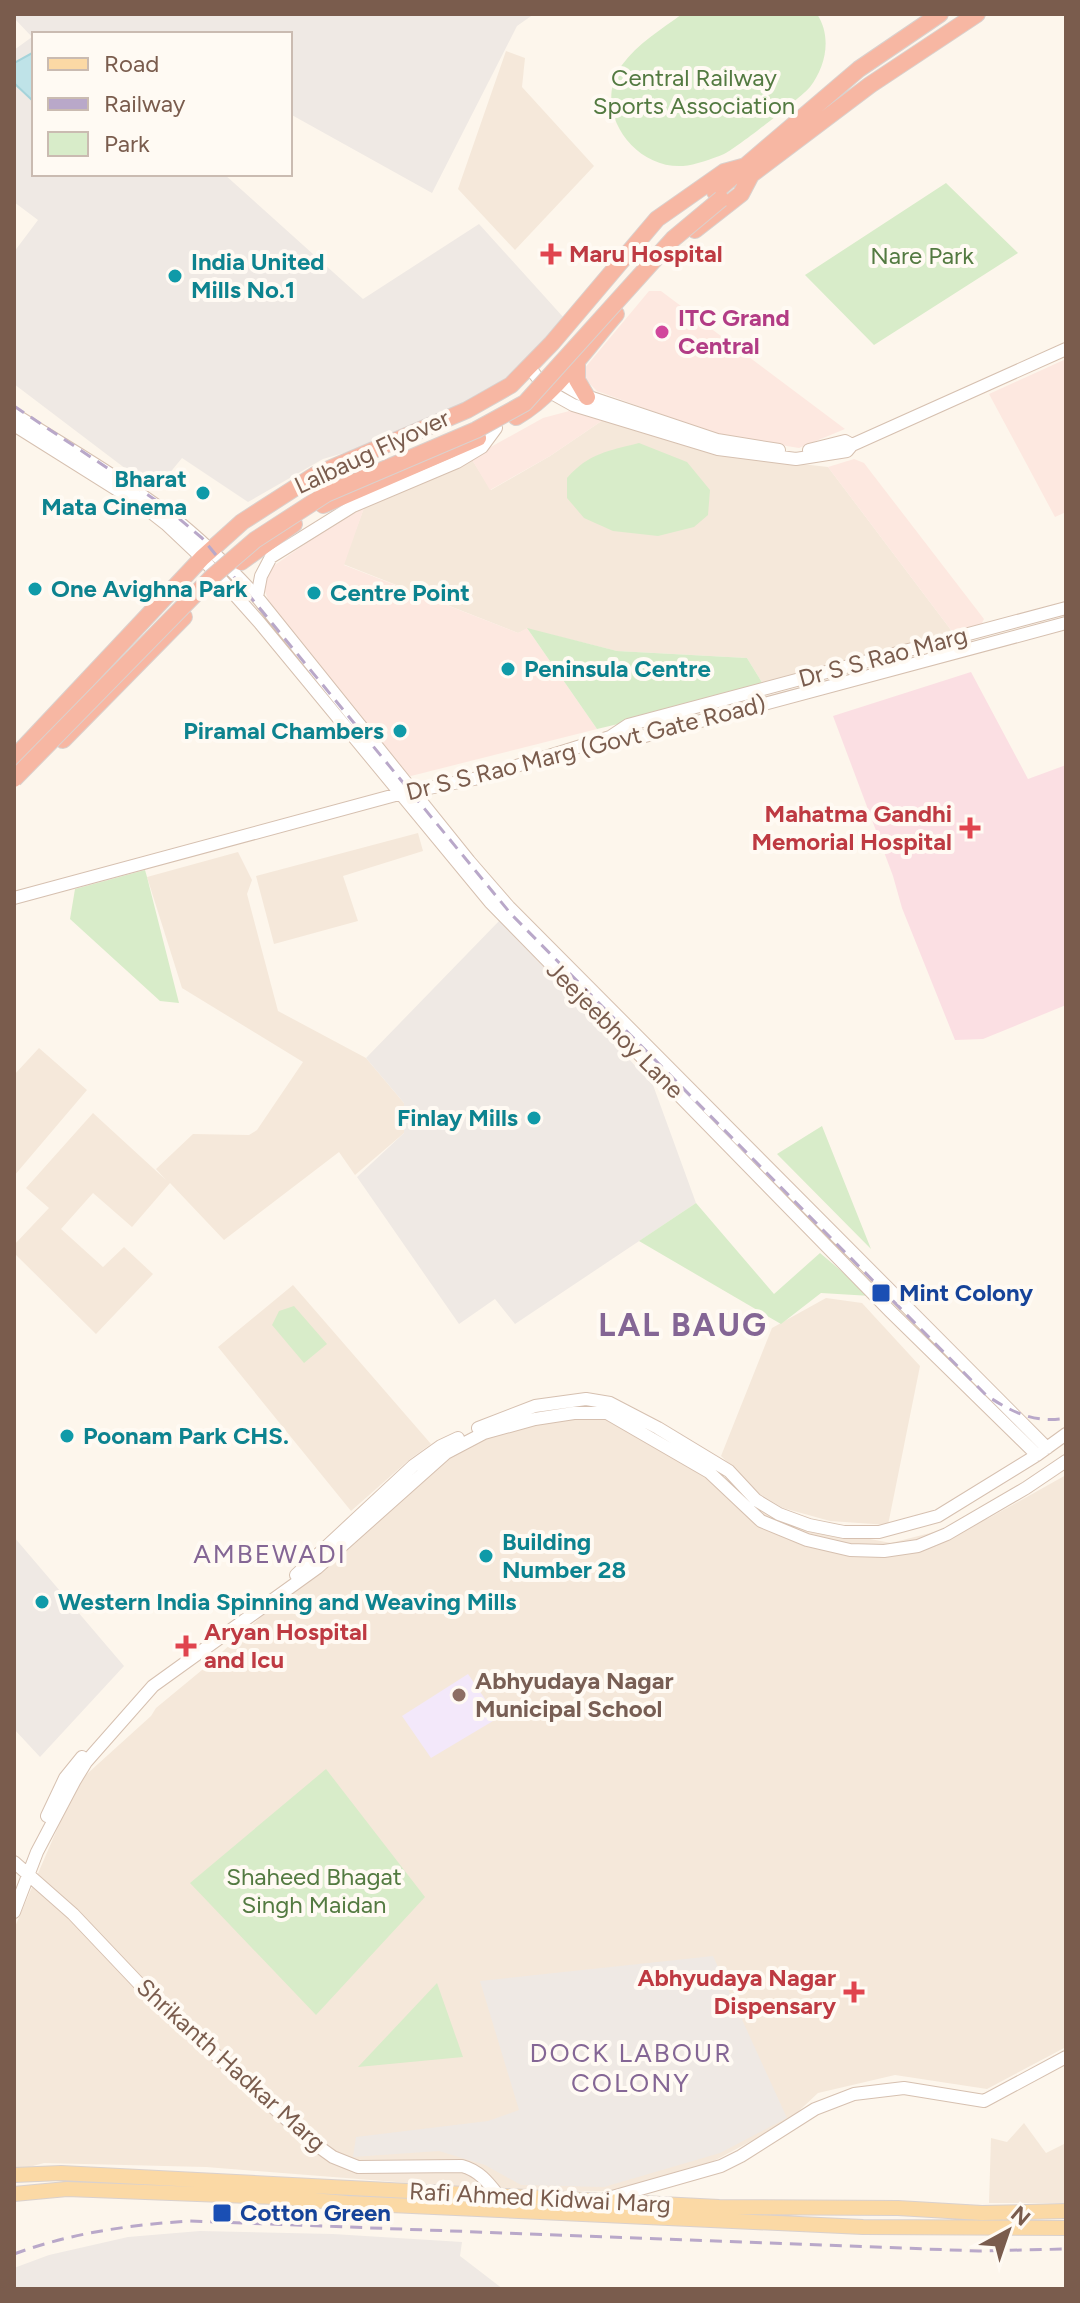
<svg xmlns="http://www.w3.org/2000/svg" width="1080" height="2303" font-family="Figtree,sans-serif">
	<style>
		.residential { fill: #f5e8da }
		.commercial { fill: #fde8e0 }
		.industrial { fill: #efe9e4 }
		.education { fill: #f3e8fa }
		.medical { fill: #fbdfe3 }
		.green { fill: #d8ecc9 }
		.water { fill: #bfe3e8; stroke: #a5d3da; stroke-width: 2 }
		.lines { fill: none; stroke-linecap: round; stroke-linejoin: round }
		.secondary-casing { stroke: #d6c0b0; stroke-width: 14 }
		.primary-casing { stroke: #dad1cd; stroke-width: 16 }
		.highway-casing { stroke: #dad1cd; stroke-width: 18 }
		.secondary { stroke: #fff; stroke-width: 12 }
		.primary { stroke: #fbd9a5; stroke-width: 14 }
		.highway { stroke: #f7b7a3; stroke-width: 16 }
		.rail { stroke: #b9a8c9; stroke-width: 3; stroke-dasharray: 12 8; stroke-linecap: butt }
		.highway-bridge-casing { stroke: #dad1cd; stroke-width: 18; stroke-linecap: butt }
		.highway-bridge { stroke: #f7b7a3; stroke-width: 16 }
		.health-dot { fill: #e0444e; stroke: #fffaf3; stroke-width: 3 }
		.culture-dot { fill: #0f9aa8; stroke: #fffaf3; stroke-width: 3 }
		.hotel-dot { fill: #d1479c; stroke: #fffaf3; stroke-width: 3 }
		.transit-dot { fill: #1a4fb4; stroke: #fffaf3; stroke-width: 3 }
		.education-dot { fill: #8d6e63; stroke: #fffaf3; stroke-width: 3 }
		.labels { text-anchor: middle; stroke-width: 8; stroke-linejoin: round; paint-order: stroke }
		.park-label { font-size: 24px; fill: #537a41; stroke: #fffaf3 }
		.health-label { font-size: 24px; font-weight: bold; fill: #be3a42; stroke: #fffaf3; text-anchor: start }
		.culture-label { font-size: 24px; font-weight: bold; fill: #0d838f; stroke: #fffaf3; text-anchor: start }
		.hotel-label { font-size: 24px; font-weight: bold; fill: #b23c85; stroke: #fffaf3; text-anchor: start }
		.street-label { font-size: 24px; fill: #7a5c4d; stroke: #fffaf3 }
		.transit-label { font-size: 24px; font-weight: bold; fill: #164399; stroke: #fffaf3; text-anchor: start }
		.education-label { font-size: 24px; font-weight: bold; fill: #785e54; stroke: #fffaf3; text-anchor: start }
		.neighbourhood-label { font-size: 26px; letter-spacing: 2px; fill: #846695; stroke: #fffaf3 }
		.district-label { font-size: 32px; font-weight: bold; letter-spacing: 2px; fill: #846695; stroke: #fffaf3 }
	</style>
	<rect width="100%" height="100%" fill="#fdf6ec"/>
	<path class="residential" d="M 506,51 L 525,58 L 522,87 L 594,166 L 515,250 L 458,189 Z
		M 606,418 L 715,454 L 828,467 L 954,634 L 766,689 L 747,658 L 617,651 L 528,629 L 518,633 L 343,564 L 364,508 L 471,458 L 491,490 L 550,456 Z
		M 418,833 L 423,851 L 343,876 L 358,921 L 274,944 L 256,876 Z
		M 238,852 L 252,880 L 247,894 L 278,1011 L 366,1058 L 404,1103 L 404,1133 L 355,1175 L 339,1152 L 224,1240 L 170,1183 L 132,1227 L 93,1193 L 61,1229 L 103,1267 L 124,1247 L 153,1274 L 96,1334 L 14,1253 L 14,1245 L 49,1208 L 26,1188 L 93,1113 L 166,1180 L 156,1169 L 193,1134 L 249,1135 L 257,1130 L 303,1062 L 182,988 L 147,877 Z
		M 39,1048 L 87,1090 L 14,1176 L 14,1075 Z
		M 293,1285 L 431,1444 L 410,1459 L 351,1511 L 218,1347 Z
		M 826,1298 L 862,1303 L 920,1366 L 888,1525 L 830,1521 L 783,1508 L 760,1494 L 721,1456 L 772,1328 Z
		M 616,1415 L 792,1524 L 891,1543 L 989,1518 L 1066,1475 L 1066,2047 L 987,2089 L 895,2075 L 818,2093 L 787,2122 L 712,2162 L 614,2191 L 522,2192 L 206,2167 L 44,2163 L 14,2171 L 14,1929 L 77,1783 L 151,1716 L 156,1708 L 202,1670 L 445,1451 L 558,1417 Z
		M 1024,2123 L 1046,2153 L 1066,2143 L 1066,2203 L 989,2203 L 991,2138 L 1007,2142 Z"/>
	<path class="commercial" d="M 649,291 L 661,291 L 845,429 L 799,448 L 718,435 L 597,391 L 587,381 L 584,369 Z
		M 1066,359 L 1066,512 L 1055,517 L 989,394 Z
		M 573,410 L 606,418 L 550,456 L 490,490 L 471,458 L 543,418 Z
		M 854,459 L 864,463 L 984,619 L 980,627 L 954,634 L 828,467 Z
		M 364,508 L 344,565 L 518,633 L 527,628 L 597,729 L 411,776 L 400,772 L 271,607 L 264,589 L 269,569 L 328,528 Z"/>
	<path class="industrial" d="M 14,14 L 534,14 L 517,26 L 432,193 L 290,114 L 290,34 L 34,34 L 34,174 L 224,174 L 363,299 L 479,224 L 564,318 L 517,370 L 455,413 L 385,441 L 323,459 L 248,502 L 182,458 L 155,491 L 14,384 L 14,252 L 38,220 L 14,202 L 14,50 L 32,37 L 14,18 Z
		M 500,920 L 653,1085 L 696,1203 L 515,1324 L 495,1299 L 459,1324 L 357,1177 L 404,1133 L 404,1103 L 366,1058 Z
		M 14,1537 L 124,1666 L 40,1757 L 14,1729 Z
		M 713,1956 L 787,2118 L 720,2153 L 604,2187 L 521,2185 L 485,2165 L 439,2151 L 353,2157 L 356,2137 L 488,2121 L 519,2110 L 480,1981 Z
		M 200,2231 L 333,2234 L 462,2242 L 460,2256 L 503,2289 L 14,2289 L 14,2268 L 49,2255 L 128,2237 Z"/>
	<path class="education" d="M 468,1674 L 498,1718 L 431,1758 L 402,1716 Z"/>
	<path class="medical" d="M 971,672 L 1028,779 L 1066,765 L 1066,1005 L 983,1039 L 955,1040 L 902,908 L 893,876 L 833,716 Z"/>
	<path class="green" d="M 682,14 L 817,14 C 832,37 826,66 810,87 C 803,96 734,150 724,154 C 712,159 695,165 683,166 C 632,169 591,108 622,65 C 637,44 662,29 682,14 Z
		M 946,183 L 1018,253 L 874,345 L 805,275 Z
		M 639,443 L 687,462 L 710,490 L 708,515 L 694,527 L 658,536 L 613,531 L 584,518 L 567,498 L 567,478 C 589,453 608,451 639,443 Z
		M 527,628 L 617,651 L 747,658 L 766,689 L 597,729 Z
		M 145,870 L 147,877 L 179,1003 L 160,1001 L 70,919 L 75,889 Z
		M 822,1126 L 871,1249 L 777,1154 Z
		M 696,1203 L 774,1294 L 820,1253 L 871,1296 L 821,1293 L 781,1324 L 639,1241 Z
		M 294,1306 L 327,1344 L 304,1363 L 272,1325 L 279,1311 Z
		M 326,1769 L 425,1897 L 316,2015 L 190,1883 Z
		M 437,1983 L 463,2057 L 358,2067 Z"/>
	<path class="water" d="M 34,52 L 34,102 L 14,83 L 14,63 Z"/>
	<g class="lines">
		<g class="secondary-casing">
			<path id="secondary" d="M 529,367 L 548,391 L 573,405 L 718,449 L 796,459 L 847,451 L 852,445 L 1066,349
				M 554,379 L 580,394 L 717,440 L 779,450
				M 14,414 C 67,447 121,479 171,516 C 202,540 230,568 257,597 L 469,861 L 509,907 L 1047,1448
				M 14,425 L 143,506 L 166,524 L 202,558 L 259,622 L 490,902 L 890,1311 L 1037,1455
				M 809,450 L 845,441 L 852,445
				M 257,597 L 261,576 L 271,557 L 353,506 L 457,462 L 482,447 L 496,428
				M 610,737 L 628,725 L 1066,608
				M 14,898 L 399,794 L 474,779 L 610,737 L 645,736 L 1066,623
				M 478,1428 L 535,1406 L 586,1399 L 610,1403 L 658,1428 L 729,1471 L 756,1500 L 779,1514 L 809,1525 L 844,1532 L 879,1532 L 938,1516 L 1037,1455 L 1066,1434
				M 296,1575 L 413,1466 L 441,1446 L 458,1438
				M 47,1816 L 65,1778 L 82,1757
				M 14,1862 L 73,1914 L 147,1992 L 308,2139 L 333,2157 L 358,2167 L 462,2166 C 481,2171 490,2185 502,2200
				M 14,1912 L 37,1852 L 75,1780 L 86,1762 L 153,1686 L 317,1568 L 446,1453 L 484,1433 L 535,1419 L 574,1413 L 607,1413 L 709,1472 L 761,1521 L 807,1540 L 850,1550 L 884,1551 L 918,1546 L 947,1534 L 1026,1488 L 1066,1461
				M 605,2199 L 721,2166 L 741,2156 L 815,2109 L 854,2094 L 904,2088 L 984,2101 L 1066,2057"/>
		</g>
		<g class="primary-casing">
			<path id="primary" d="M 14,2175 L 61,2173 L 719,2207 L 898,2208 L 982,2213 L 1066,2211
				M 14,2194 L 67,2189 L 276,2197 L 347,2203 L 863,2227 L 1066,2228"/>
		</g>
		<g class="highway-casing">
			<path id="highway" d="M 744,180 L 870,85 L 977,14
				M 715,192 L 859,69 L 940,14
				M 695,230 L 741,194 L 752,173
				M 577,359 L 577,380 L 587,397
				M 516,417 C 554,396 587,347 616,314
				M 323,505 L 478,438
				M 241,562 L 294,524
				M 63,740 L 184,617
				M 14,758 L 202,558 L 242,522 L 315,475 L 467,410 L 511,385 L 552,343 L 657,219 L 724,172 L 746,166"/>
		</g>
		<use href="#secondary" class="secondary"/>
		<use href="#primary" class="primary"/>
		<use href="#highway" class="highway"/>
		<path class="rail" d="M 14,406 L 163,505 L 202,538 L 511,914 L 986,1395 C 1011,1412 1036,1424 1066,1418
			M 14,2254 C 71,2233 129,2225 189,2221 L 979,2251 L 1066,2249"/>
		<g class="highway-bridge-casing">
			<path id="highway-bridge" d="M 14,779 L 212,577 L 255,540 L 326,494 L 476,430 L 525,403 L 673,239 L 721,199"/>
		</g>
		<use href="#highway-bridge" class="highway-bridge"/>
	</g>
	<g class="health-dot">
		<path d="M547 242h8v8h8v8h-8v8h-8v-8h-8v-8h8z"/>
		<path d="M966 816h8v8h8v8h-8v8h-8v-8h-8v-8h8z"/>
		<path d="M182 1634h8v8h8v8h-8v8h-8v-8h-8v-8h8z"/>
		<path d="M850 1980h8v8h8v8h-8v8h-8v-8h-8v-8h8z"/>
	</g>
	<g class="culture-dot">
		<circle cx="175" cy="276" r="8"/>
		<circle cx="203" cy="493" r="8"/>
		<circle cx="35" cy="589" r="8"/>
		<circle cx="314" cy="593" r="8"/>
		<circle cx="508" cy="669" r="8"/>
		<circle cx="400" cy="731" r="8"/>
		<circle cx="534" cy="1118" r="8"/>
		<circle cx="67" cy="1436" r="8"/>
		<circle cx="486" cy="1556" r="8"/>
		<circle cx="42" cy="1602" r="8"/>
	</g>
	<circle class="hotel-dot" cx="662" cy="332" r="8"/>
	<g class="transit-dot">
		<rect x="871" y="1283" width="20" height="20" rx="4"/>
		<rect x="212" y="2203" width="20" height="20" rx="4"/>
	</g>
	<circle class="education-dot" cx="459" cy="1695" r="8"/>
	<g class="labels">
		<g class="park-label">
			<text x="694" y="86">Central Railway<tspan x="694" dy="28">Sports Association</tspan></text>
			<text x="922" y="264">Nare Park</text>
			<text x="314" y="1885">Shaheed Bhagat<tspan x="314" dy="28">Singh Maidan</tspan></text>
		</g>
		<g class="health-label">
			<text x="569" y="262">Maru Hospital</text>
			<text x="952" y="822" text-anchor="end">Mahatma Gandhi<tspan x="952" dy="28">Memorial Hospital</tspan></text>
			<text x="204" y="1640">Aryan Hospital<tspan x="204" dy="28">and Icu</tspan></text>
			<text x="836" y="1986" text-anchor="end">Abhyudaya Nagar<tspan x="836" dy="28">Dispensary</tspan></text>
		</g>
		<g class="culture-label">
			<text x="191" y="270">India United<tspan x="191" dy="28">Mills No.1</tspan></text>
			<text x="187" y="487" text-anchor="end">Bharat<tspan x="187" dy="28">Mata Cinema</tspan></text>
			<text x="51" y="597">One Avighna Park</text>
			<text x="330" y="601">Centre Point</text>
			<text x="524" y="677">Peninsula Centre</text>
			<text x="384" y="739" text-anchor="end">Piramal Chambers</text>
			<text x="518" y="1126" text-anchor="end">Finlay Mills</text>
			<text x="83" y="1444">Poonam Park CHS.</text>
			<text x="502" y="1550">Building<tspan x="502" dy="28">Number 28</tspan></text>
			<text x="58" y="1610">Western India Spinning and Weaving Mills</text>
		</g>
		<g class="hotel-label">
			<text x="678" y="326">ITC Grand<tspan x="678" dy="28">Central</tspan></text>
		</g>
		<g class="street-label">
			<text transform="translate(372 452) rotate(-25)" y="8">Lalbaug Flyover</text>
			<text transform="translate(883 657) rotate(-15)" y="8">Dr S S Rao Marg</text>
			<text transform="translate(586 748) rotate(-14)" y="8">Dr S S Rao Marg (Govt Gate Road)</text>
			<text transform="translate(615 1030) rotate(45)" y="8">Jeejeebhoy Lane</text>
			<text transform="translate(231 2065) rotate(42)" y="8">Shrikanth Hadkar Marg</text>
			<text transform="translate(540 2198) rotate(3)" y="8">Rafi Ahmed Kidwai Marg</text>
		</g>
		<g class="transit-label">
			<text x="899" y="1301">Mint Colony</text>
			<text x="240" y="2221">Cotton Green</text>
		</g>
		<g class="education-label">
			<text x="475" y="1689">Abhyudaya Nagar<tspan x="475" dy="28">Municipal School</tspan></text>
		</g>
		<g class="neighbourhood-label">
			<text x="270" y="1563">AMBEWADI</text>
			<text x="631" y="2062">DOCK LABOUR<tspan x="631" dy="30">COLONY</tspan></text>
		</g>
		<g class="district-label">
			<text x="683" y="1336">LAL BAUG</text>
		</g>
	</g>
	<rect width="1080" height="2303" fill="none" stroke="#7a5c4d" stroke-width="32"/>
	<rect x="32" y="32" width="260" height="144" fill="#fffaf3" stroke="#cabbb1" stroke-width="2"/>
	<rect x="48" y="58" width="40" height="12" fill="#fbd9a5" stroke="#cabbb1" stroke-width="2"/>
	<text x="104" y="72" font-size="24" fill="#7a5c4d">Road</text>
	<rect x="48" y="98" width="40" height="12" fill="#b9a8c9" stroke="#cabbb1" stroke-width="2"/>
	<text x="104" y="112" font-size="24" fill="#7a5c4d">Railway</text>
	<rect x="48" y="132" width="40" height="24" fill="#d8ecc9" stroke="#cabbb1" stroke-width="2"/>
	<text x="104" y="152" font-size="24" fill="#7a5c4d">Park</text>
	<g transform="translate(1008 2231) rotate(40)" stroke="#fffaf3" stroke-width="6" paint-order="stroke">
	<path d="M0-6L14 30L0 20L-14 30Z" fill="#7a5c4d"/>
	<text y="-12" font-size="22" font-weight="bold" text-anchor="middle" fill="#7a5c4d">N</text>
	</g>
</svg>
